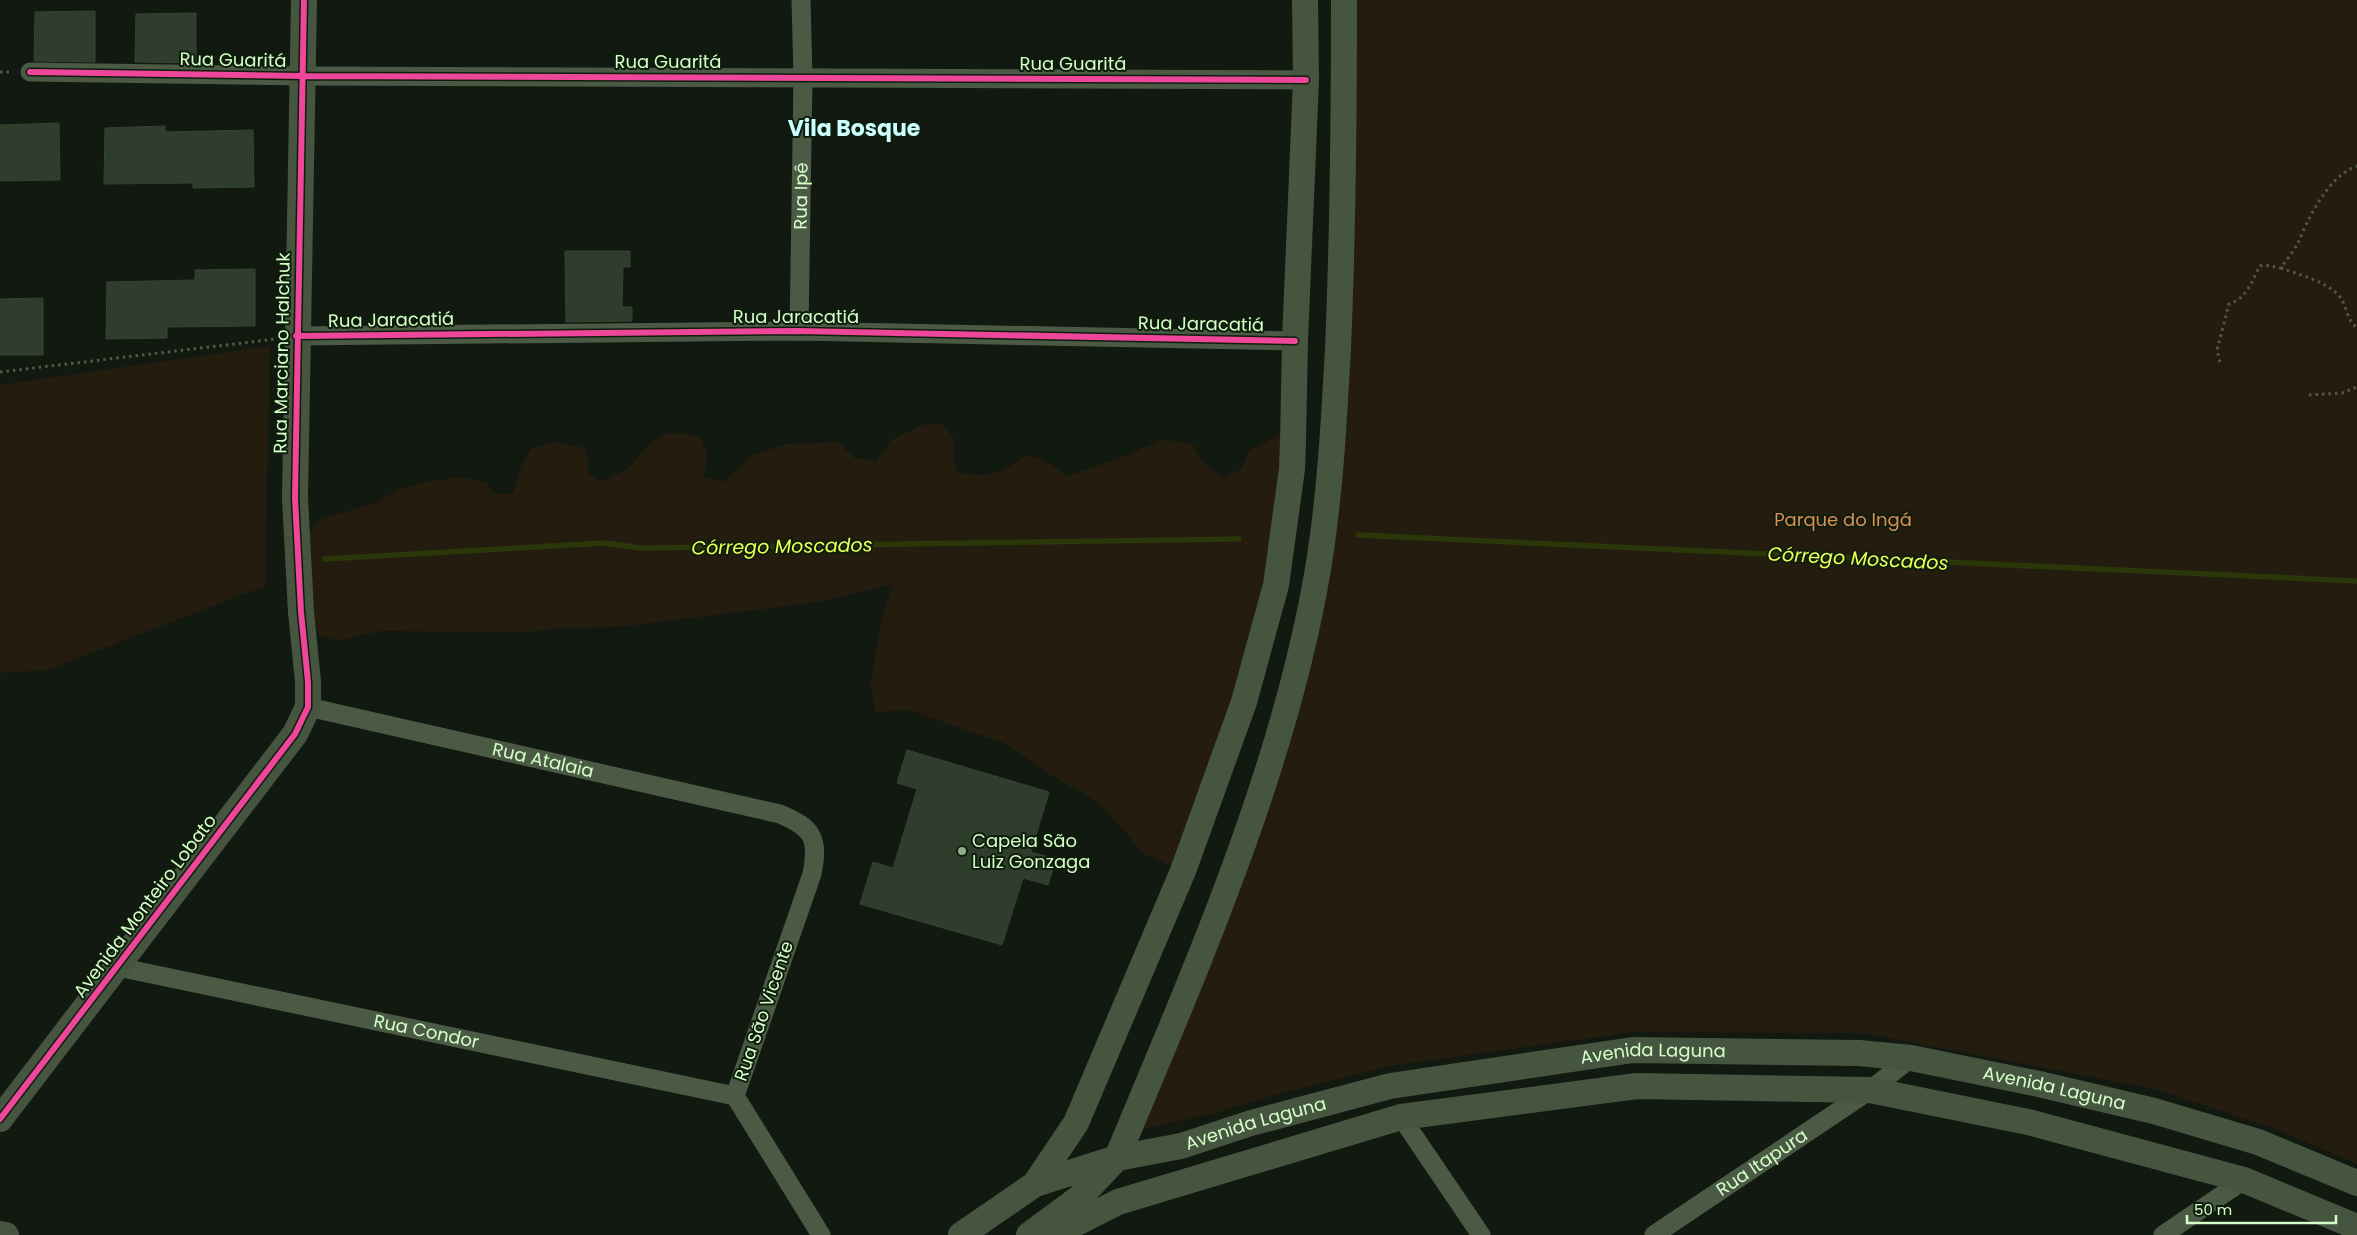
<svg xmlns="http://www.w3.org/2000/svg" width="2357" height="1235" font-family="Poppins,sans-serif">
	<style>
		.green { fill: #241d0f }
		.lines { fill: none; stroke-linecap: round; stroke-linejoin: round }
		.stream { stroke: #293709; stroke-width: 5.5 }
		.building { fill: #2f3d2c; stroke: #344432 }
		.path { stroke: #555941; stroke-width: 3; stroke-dasharray: 2.5 4; stroke-linecap: butt }
		.street { stroke: #4b5a44; stroke-width: 19 }
		.secondary { stroke: #45553f; stroke-width: 26 }
		.cycleway-casing { stroke: #0f1d0c; stroke-width: 9 }
		.cycleway { stroke: #ed469a; stroke-width: 6 }
		.poi-dot { fill: #90ae88; stroke: #0f1d0c; stroke-width: 2 }
		.labels { text-anchor: middle; stroke-width: 4; stroke-linejoin: round; paint-order: stroke }
		.street-label { font-size: 18px; fill: #d4ffc8; stroke: #0f1d0c }
		.park-label { font-size: 18px; fill: #de8d55; stroke: #0f1d0c }
		.poi-label { font-size: 18px; fill: #d4ffc8; stroke: #0f1d0c; text-anchor: start }
		.water-label { font-size: 19px; font-style: italic; fill: #ebff56; stroke: #0f1d0c }
		.district-label { font-size: 22px; font-weight: bold; fill: #cafeff; stroke: #0f1d0c }
	</style>
	<rect width="100%" height="100%" fill="#121910"/>
	<path class="green" d="M 1348,0 L 2357,0 L 2357,1164 L 2271,1127 L 2155,1089 L 1863,1033 L 1633,1032 L 1390,1066 L 1268,1097 L 1218,1112 L 1141,1130 L 1321,573 Z
		M 270,346 L 265,586 L 47,670 L 0,673 L 0,385 Z
		M 941,423 L 954,438 L 953,455 L 957,472 C 991,479 999,474 1026,455 L 1043,460 L 1068,476 L 1130,454 L 1163,439 L 1193,445 L 1204,463 L 1223,477 L 1241,469 L 1250,450 L 1293,428 L 1272,584 L 1178,869 L 1142,853 L 1122,828 L 1095,800 L 1052,776 L 1004,743 L 909,710 L 876,712 L 870,684 L 883,614 L 892,585 L 812,603 L 619,627 L 559,628 L 527,632 L 380,631 L 339,641 L 318,635 L 312,613 L 309,533 L 317,521 L 380,501 L 397,490 L 423,482 L 462,477 L 486,482 L 495,494 L 513,494 L 521,466 L 532,448 L 558,442 L 584,448 L 588,461 L 588,473 L 602,481 L 628,469 L 651,442 L 668,433 L 685,433 L 701,438 L 708,455 L 703,476 L 724,482 L 751,456 L 786,444 L 838,442 L 854,458 L 876,461 L 891,440 L 922,425 Z"/>
	<g class="lines">
		<path class="stream" d="M 1358,535 L 2357,581
			M 325,559 L 605,543 L 640,548 L 1239,539"/>
	</g>
	<path class="building" d="M 95,11 L 95,62 L 34,61 L 35,12 Z
		M 196,13 L 196,63 L 135,62 L 136,14 Z
		M 59,123 L 60,180 L 0,181 L 0,125 Z
		M 165,126 L 165,132 L 253,130 L 254,187 L 193,188 L 193,183 L 104,184 L 105,128 Z
		M 565,251 L 630,251 L 630,267 L 623,267 L 622,307 L 632,307 L 632,321 L 566,322 Z
		M 255,269 L 255,326 L 167,327 L 167,338 L 106,339 L 107,282 L 195,280 L 195,270 Z
		M 43,298 L 43,355 L 0,355 L 0,299 Z
		M 907,750 L 1049,792 L 1031,852 L 1056,859 L 1048,885 L 1023,878 L 1002,945 L 860,904 L 873,862 L 893,868 L 917,789 L 897,783 Z"/>
	<g class="lines">
		<path class="path" d="M 0,72 L 12,72
			M 2281,268 C 2299,275 2327,281 2340,297 C 2347,306 2347,322 2357,327
			M 2220,362 L 2217,350 L 2229,304 C 2247,299 2252,280 2260,266 L 2264,265 L 2281,268 C 2286,260 2294,251 2298,243 C 2309,217 2328,176 2357,166
			M 0,372 L 276,339
			M 2309,395 L 2342,393 L 2357,387"/>
		<g class="street">
			<path d="M 30,72 L 303,76 L 1306,80"/>
			<path id="s1" d="M 799,331 L 803,77 L 801,0"/>
			<path d="M 296,336 L 799,331 L 1295,341"/>
			<path id="s2" d="M 308,707 L 780,814 C 813,828 819,838 812,874 L 735,1096"/>
			<path id="s3" d="M 118,967 L 735,1096"/>
			<path d="M 735,1096 L 821,1235"/>
			<path d="M 1401,1117 L 1481,1235"/>
			<path id="s4" d="M 1654,1235 L 1870,1090 L 1911,1058"/>
			<path d="M 2163,1235 L 2244,1180"/>
		</g>
		<g class="secondary">
			<path d="M 0,1119 L 295,734 L 308,707 L 308,682 L 301,612 L 295,498 L 304,0"/>
			<path d="M 1035,1184 L 1076,1123 L 1183,871 L 1244,702 L 1276,585 L 1292,469 L 1293,441 L 1295,341 L 1306,80 L 1305,0"/>
			<path d="M 0,1234 L 6,1235"/>
			<path id="s5" d="M 961,1235 L 1035,1184 L 1117,1158 L 1181,1146 L 1251,1123 L 1390,1086 L 1633,1050 L 1859,1053 L 1911,1058 L 2039,1084 L 2154,1111 L 2258,1142 L 2357,1183"/>
			<path d="M 1029,1235 L 1079,1198 L 1117,1158 C 1195,970 1284,771 1318,569 C 1330,496 1334,422 1338,348 C 1343,232 1344,116 1344,0"/>
			<path d="M 1053,1235 L 1118,1202 L 1401,1117 L 1637,1086 L 1870,1090 L 2028,1122 L 2244,1180 L 2357,1227"/>
		</g>
		<g class="cycleway-casing">
			<path id="cycleway" d="M 30,72 L 303,76 L 1306,80
				M 296,336 L 799,331 L 1295,341
				M 0,1119 L 295,734 L 308,707 L 308,682 L 301,612 L 295,498 L 304,0"/>
		</g>
		<use href="#cycleway" class="cycleway"/>
	</g>
	<circle class="poi-dot" cx="962" cy="851" r="5"/>
	<g class="labels">
		<g class="street-label">
			<text transform="translate(233 60) rotate(1)" y="6">Rua Guaritá</text>
			<text x="668" y="68">Rua Guaritá</text>
			<text x="1073" y="70">Rua Guaritá</text>
			<text dy="6" stroke="none"><textPath href="#s1" startOffset="135">Rua Ipê</textPath></text>
			<text x="796" y="323">Rua Jaracatiá</text>
			<text transform="translate(391 320) rotate(-1)" y="6">Rua Jaracatiá</text>
			<text transform="translate(1201 324) rotate(1)" y="6">Rua Jaracatiá</text>
			<text transform="translate(282 353) rotate(-89)" y="6">Rua Marciano Halchuk</text>
			<text dy="6" stroke="none"><textPath href="#s2" startOffset="241">Rua Atalaia</textPath></text>
			<text transform="translate(145 906) rotate(-53)" y="6">Avenida Monteiro Lobato</text>
			<text transform="translate(764 1011) rotate(-71)" y="6">Rua São Vicente</text>
			<text dy="6" stroke="none"><textPath href="#s3" startOffset="315">Rua Condor</textPath></text>
			<text dy="6" stroke="none"><textPath href="#s5" startOffset="724">Avenida Laguna</textPath></text>
			<text dy="6" stroke="none"><textPath href="#s5" startOffset="1129">Avenida Laguna</textPath></text>
			<text dy="6" stroke="none"><textPath href="#s5" startOffset="319">Avenida Laguna</textPath></text>
			<text dy="6" stroke="none"><textPath href="#s4" startOffset="130">Rua Itapura</textPath></text>
		</g>
		<g class="park-label">
			<text x="1843" y="526">Parque do Ingá</text>
		</g>
		<g class="poi-label">
			<text x="972" y="847">Capela São<tspan x="972" dy="21">Luiz Gonzaga</tspan></text>
		</g>
		<g class="water-label">
			<text transform="translate(782 546) rotate(-1)" y="7">Córrego Moscados</text>
			<text transform="translate(1858 558) rotate(3)" y="7">Córrego Moscados</text>
		</g>
		<g class="district-label">
			<text x="854" y="136">Vila Bosque</text>
		</g>
	</g>
	<path d="M2187 1215v8h149v-8" fill="none" stroke="#d4ffc8" stroke-width="2.5"/>
	<text x="2194" y="1215" font-size="15" fill="#d4ffc8" stroke="#0f1d0c" stroke-width="4" paint-order="stroke">50 m</text>
</svg>
